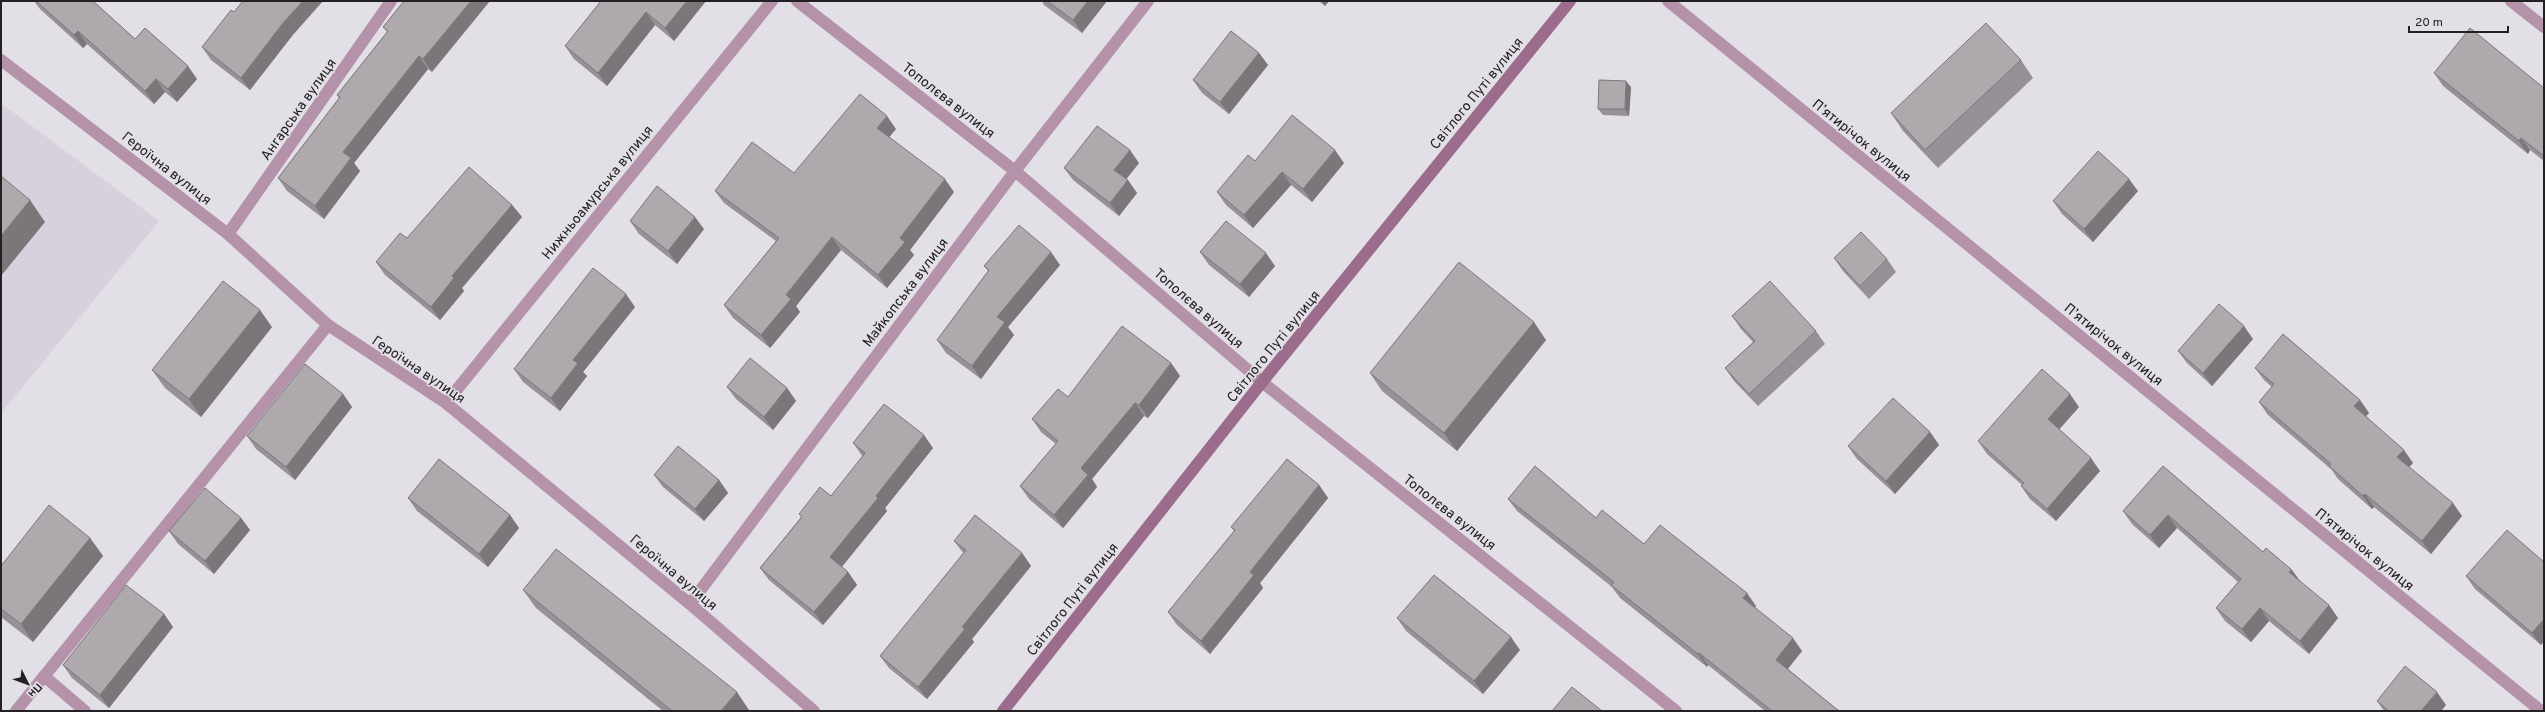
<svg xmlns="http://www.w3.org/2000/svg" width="2545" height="712" font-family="Overpass,sans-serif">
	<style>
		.built { fill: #d9d0dd }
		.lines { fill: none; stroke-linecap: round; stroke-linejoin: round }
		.lane { stroke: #b492a9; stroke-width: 12 }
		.street { stroke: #b492a9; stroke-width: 12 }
		.secondary { stroke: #9c6c8d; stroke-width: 12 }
		.wall { fill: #969196 }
		.shaded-wall { fill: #7a767a }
		.building { fill: #afa9ae; stroke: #7a767a }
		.labels { text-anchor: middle; stroke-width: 3; stroke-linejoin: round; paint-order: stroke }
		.street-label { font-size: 14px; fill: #222023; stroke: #e3dfe6 }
	</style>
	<rect width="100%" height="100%" fill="#e3dfe6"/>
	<path class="built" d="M 1,103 L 159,221 L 1,413 Z"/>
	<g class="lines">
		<path class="lane" d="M 16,711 L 328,325"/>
		<path class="street" d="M 797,1 L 1015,171 L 1262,382 L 1676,711
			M 1668,1 L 2541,711
			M 2511,1 L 2544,27
			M 1,60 L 228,234 L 328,325 L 446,403 L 690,604 L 814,711
			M 228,234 L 391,1
			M 446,403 L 772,1
			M 690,604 L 1015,171 L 1148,1
			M 44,676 L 85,711"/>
		<path class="secondary" d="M 1003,711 L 1262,382 L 1570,1"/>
	</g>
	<path class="wall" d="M 34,1 L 93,1 L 135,39 L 197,79 L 177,102 L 165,92 L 154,104 L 87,44 L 83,48 L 40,9 Z
		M 404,1 L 432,72 L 428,69 L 354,163 L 360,171 L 324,219 L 287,191 L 278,178 L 339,98 L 337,95 L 387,32 L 383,27 Z
		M 601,1 L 706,1 L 674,41 L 655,25 L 607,86 L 574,59 L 565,46 Z
		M 1042,1 L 1107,1 L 1082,33 L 1044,5 Z
		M 1319,1 L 1329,1 L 1325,6 Z
		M 234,12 L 292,36 L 250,90 L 211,60 L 202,47 Z
		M 1259,53 L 1268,65 L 1229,114 L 1202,93 L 1193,80 Z
		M 2021,60 L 2033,78 L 1938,168 L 1903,131 L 1891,113 Z
		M 2434,73 L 2544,88 L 2544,161 L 2530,150 L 2528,154 L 2443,86 Z
		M 1631,87 L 1629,116 L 1603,115 L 1598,109 Z
		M 896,129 L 889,137 L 954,192 L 910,250 L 914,255 L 887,288 L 841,250 L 796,306 L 800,312 L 770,348 L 733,318 L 724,305 L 776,241 L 724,203 L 715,191 L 794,173 Z
		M 1255,161 L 1344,163 L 1312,202 L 1291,185 L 1253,228 L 1226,205 L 1217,192 Z
		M 1139,163 L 1126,179 L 1137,193 L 1119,216 L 1073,180 L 1064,168 Z
		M 2138,191 L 2093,242 L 2062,214 L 2053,201 Z
		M 512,205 L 522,217 L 462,288 L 464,291 L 440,320 L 385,275 L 376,262 L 407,238 Z
		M 630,221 L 704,229 L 677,264 L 639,234 Z
		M 1200,252 L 1275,266 L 1249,297 L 1209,265 Z
		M 1834,258 L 1887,259 L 1896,272 L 1869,299 L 1843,271 Z
		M 1060,265 L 1008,327 L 1014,335 L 981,379 L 946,353 L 937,340 L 988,271 L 984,266 Z
		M 635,307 L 583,372 L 587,376 L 560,411 L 523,382 L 514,369 Z
		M 1732,316 L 1816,331 L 1825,344 L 1758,406 L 1734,381 L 1725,368 L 1753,342 L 1741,329 Z
		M 272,327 L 201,417 L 165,388 L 152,370 Z
		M 2253,339 L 2212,386 L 2187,363 L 2178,351 Z
		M 1546,340 L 1457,451 L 1382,391 L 1370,373 Z
		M 1171,363 L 1180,376 L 1148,418 L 1144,416 L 1092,479 L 1097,487 L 1063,528 L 1029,499 L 1020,486 L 1056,444 L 1041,432 L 1032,419 L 1068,397 Z
		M 2255,368 L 2360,400 L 2369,413 L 2366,416 L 2413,463 L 2409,467 L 2462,516 L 2431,554 L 2374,507 L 2372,509 L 2338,479 L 2332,470 L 2268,415 L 2259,402 L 2272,387 L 2264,380 Z
		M 727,387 L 787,388 L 796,401 L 773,430 L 736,399 Z
		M 343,394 L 352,407 L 295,480 L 256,449 L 247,436 Z
		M 2079,407 L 2059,429 L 2100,471 L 2056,521 L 2030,499 L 2021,486 L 2022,485 L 1987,454 L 1978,441 Z
		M 1930,432 L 1939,445 L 1895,494 L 1857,459 L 1848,446 Z
		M 853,443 L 933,448 L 885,508 L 887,511 L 842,567 L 848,572 L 857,585 L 823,625 L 769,580 L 760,568 L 801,517 L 799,514 L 831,496 L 863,457 Z
		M 2163,466 L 2263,552 L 2300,581 L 2338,618 L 2309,654 L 2269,621 L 2251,642 L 2225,621 L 2216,608 L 2238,582 L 2177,528 L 2159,548 L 2132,524 L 2123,511 Z
		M 654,475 L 719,480 L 728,493 L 704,521 L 663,487 Z
		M 1319,485 L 1328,498 L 1260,583 L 1263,588 L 1210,654 L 1177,625 L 1168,612 L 1234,531 L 1231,527 Z
		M 408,498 L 510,515 L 519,528 L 488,567 L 417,511 Z
		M 1508,499 L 1596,518 L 1756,606 L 1755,607 L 1802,651 L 1788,669 L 1839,711 L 1765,711 L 1708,665 L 1707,667 L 1620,598 L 1612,587 L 1517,511 Z
		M 241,518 L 250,530 L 214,574 L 178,544 L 169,531 Z
		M 90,538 L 103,556 L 33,642 L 1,617 L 1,566 Z
		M 954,541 L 1022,553 L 1031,566 L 972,639 L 974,642 L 927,699 L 889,668 L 880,656 L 964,554 Z
		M 2544,562 L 2541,645 L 2475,589 L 2466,576 Z
		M 523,590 L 749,710 L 748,711 L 663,711 L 536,608 Z
		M 164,614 L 173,627 L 109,708 L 72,678 L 63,665 Z
		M 1397,618 L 1520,650 L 1483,694 L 1406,631 Z
		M 2377,701 L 2446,705 L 2441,711 L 2384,711 Z"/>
	<path class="shaded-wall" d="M 303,1 L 323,1 L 292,36 L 250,90 L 241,78 L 283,23 Z
		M 471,1 L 490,1 L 432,72 L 423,59 Z
		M 687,1 L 706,1 L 674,41 L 665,28 Z
		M 1088,1 L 1107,1 L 1082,33 L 1073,20 Z
		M 1321,1 L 1329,1 L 1325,6 Z
		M 646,12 L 655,25 L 607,86 L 598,73 Z
		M 78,31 L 87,44 L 83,48 L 74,35 Z
		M 1259,53 L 1268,65 L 1229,114 L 1220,102 Z
		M 419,56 L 428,69 L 354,163 L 360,171 L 324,219 L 315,206 L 343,152 Z
		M 188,66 L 197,79 L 177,102 L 168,89 Z
		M 156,79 L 165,92 L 154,104 L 145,91 Z
		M 1626,81 L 1631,87 L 1629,116 L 1625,109 Z
		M 887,116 L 896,129 L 886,141 L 877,128 Z
		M 2521,138 L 2530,150 L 2528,154 L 2519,141 Z
		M 1130,150 L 1139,163 L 1123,183 L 1114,170 Z
		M 1335,150 L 1344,163 L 1312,202 L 1303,189 Z
		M 1282,172 L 1291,185 L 1253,228 L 1244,215 Z
		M 945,179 L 954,192 L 910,250 L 914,255 L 887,288 L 878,275 L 900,238 Z
		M 2129,179 L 2138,191 L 2093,242 L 2084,229 Z
		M 1128,180 L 1137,193 L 1119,216 L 1110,203 Z
		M 30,200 L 45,222 L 1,276 L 1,236 Z
		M 512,205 L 522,217 L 462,288 L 464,291 L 440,320 L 431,307 L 452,276 Z
		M 695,217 L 704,229 L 677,264 L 668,251 Z
		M 832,237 L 841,250 L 796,306 L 800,312 L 770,348 L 761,335 L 786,295 Z
		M 1051,252 L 1060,265 L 1008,327 L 1014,335 L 981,379 L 972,366 L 997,317 Z
		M 1266,253 L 1275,266 L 1249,297 L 1240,284 Z
		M 626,294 L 635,307 L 583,372 L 587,376 L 560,411 L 551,398 L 573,360 Z
		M 260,310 L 272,327 L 201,417 L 189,399 Z
		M 1534,322 L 1546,340 L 1457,451 L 1444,433 Z
		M 2244,326 L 2253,339 L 2212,386 L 2203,373 Z
		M 1171,363 L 1180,376 L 1148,418 L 1139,405 Z
		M 787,388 L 796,401 L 773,430 L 764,417 Z
		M 343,394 L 352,407 L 295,480 L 286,467 Z
		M 2070,394 L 2079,407 L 2057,432 L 2048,419 Z
		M 2360,400 L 2369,413 L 2363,419 L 2354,406 Z
		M 1135,403 L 1144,416 L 1092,479 L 1097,487 L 1063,528 L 1054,515 L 1081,468 Z
		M 1930,432 L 1939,445 L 1895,494 L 1886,481 Z
		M 924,435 L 933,448 L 885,508 L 887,511 L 839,570 L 830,557 L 876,496 Z
		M 2404,450 L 2413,463 L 2406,470 L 2397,457 Z
		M 2091,458 L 2100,471 L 2056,521 L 2047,509 Z
		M 719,480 L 728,493 L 704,521 L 695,509 Z
		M 1319,485 L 1328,498 L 1260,583 L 1263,588 L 1210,654 L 1201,641 L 1250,572 Z
		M 2365,494 L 2374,507 L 2372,509 L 2363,496 Z
		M 2453,503 L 2462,516 L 2431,554 L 2422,541 Z
		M 510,515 L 519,528 L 488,567 L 479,554 Z
		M 2168,515 L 2177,528 L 2159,548 L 2150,535 Z
		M 241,518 L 250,530 L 214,574 L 205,561 Z
		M 90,538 L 103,556 L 33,642 L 21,624 Z
		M 1022,553 L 1031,566 L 972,639 L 974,642 L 927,699 L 918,687 L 962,627 Z
		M 2292,570 L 2301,582 L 2289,572 Z
		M 848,572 L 857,585 L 823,625 L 814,612 Z
		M 1747,593 L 1756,606 L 1752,610 L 1743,598 Z
		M 2329,605 L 2338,618 L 2309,654 L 2300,641 Z
		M 2260,608 L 2269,621 L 2251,642 L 2242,629 Z
		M 164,614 L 173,627 L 109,708 L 100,695 Z
		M 2544,619 L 2544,642 L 2541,645 L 2532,633 Z
		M 1511,637 L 1520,650 L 1483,694 L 1474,681 Z
		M 1793,638 L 1802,651 L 1785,672 L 1776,660 Z
		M 1699,653 L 1708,665 L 1707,667 L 1698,654 Z
		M 737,692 L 749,710 L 748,711 L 721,711 Z
		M 2437,692 L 2446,705 L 2441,711 L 2421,711 Z"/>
	<path class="building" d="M 36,1 L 93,1 L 135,39 L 145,28 L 188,66 L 168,89 L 156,79 L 145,91 L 78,31 L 74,35 Z
		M 243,1 L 303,1 L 283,23 L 241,78 L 202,47 L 231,10 L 234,12 Z
		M 404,1 L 471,1 L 423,59 L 419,56 L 343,152 L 351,158 L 315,206 L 278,178 L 340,97 L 337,95 L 388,31 L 383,27 Z
		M 601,1 L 687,1 L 665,28 L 646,12 L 598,73 L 565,46 Z
		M 1047,1 L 1088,1 L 1073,20 Z
		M 1986,23 L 2021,60 L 1925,150 L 1891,113 Z
		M 2470,28 L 2544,88 L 2544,156 L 2521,138 L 2519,141 L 2434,73 Z
		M 1231,31 L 1259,53 L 1220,102 L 1193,80 Z
		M 1599,80 L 1626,81 L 1625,109 L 1598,109 Z
		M 860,94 L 887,116 L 877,128 L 945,179 L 900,238 L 905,242 L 878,275 L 832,237 L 786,295 L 791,299 L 761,335 L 724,305 L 779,238 L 715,191 L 752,142 L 794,173 Z
		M 1292,115 L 1335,150 L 1303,189 L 1282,172 L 1244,215 L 1217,192 L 1248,155 L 1255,161 Z
		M 1097,126 L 1130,150 L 1114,170 L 1128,180 L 1110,203 L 1064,168 Z
		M 2098,151 L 2129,179 L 2084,229 L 2053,201 Z
		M 469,167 L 512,205 L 452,276 L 454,278 L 431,307 L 376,262 L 400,233 L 407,238 Z
		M 1,176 L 30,200 L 1,236 Z
		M 657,186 L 695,217 L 668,251 L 630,221 Z
		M 1226,221 L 1266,253 L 1240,284 L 1200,252 Z
		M 1019,225 L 1051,252 L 997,317 L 1005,322 L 972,366 L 937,340 L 989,270 L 984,266 Z
		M 1861,232 L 1887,259 L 1860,286 L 1834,258 Z
		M 1459,262 L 1534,322 L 1444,433 L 1370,373 Z
		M 593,268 L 626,294 L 573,360 L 578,363 L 551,398 L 514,369 Z
		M 223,281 L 260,310 L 189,399 L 152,370 Z
		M 1770,281 L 1816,331 L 1749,394 L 1725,368 L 1755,341 L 1732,316 Z
		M 2219,304 L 2244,326 L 2203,373 L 2178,351 Z
		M 1122,326 L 1171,363 L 1139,405 L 1135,403 L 1081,468 L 1088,475 L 1054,515 L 1020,486 L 1058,441 L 1032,419 L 1058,389 L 1068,397 Z
		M 2283,334 L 2360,400 L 2354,406 L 2404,450 L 2397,457 L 2453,503 L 2422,541 L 2365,494 L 2363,496 L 2329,466 L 2331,464 L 2259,402 L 2274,384 L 2255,368 Z
		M 750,358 L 787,388 L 764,417 L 727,387 Z
		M 305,364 L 343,394 L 286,467 L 247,436 Z
		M 2042,369 L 2070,394 L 2048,419 L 2091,458 L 2047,509 L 2021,486 L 2024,483 L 1978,441 Z
		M 1893,398 L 1930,432 L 1886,481 L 1848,446 Z
		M 884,404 L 924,435 L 876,496 L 878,498 L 830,557 L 848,572 L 814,612 L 760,568 L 802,517 L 799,514 L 820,487 L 831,496 L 865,453 L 853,443 Z
		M 678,446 L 719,480 L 695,509 L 654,475 Z
		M 439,459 L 510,515 L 479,554 L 408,498 Z
		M 1287,459 L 1319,485 L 1250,572 L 1254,575 L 1201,641 L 1168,612 L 1235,530 L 1231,527 Z
		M 1535,466 L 1596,518 L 1602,510 L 1644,544 L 1660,525 L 1720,572 L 1747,593 L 1743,598 L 1793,638 L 1776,660 L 1839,711 L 1772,711 L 1699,653 L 1698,654 L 1611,585 L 1614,582 L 1508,499 Z
		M 2163,466 L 2263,552 L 2266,548 L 2292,570 L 2289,572 L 2329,605 L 2300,641 L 2260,608 L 2242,629 L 2216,608 L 2241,579 L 2168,515 L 2150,535 L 2123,511 Z
		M 205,488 L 241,518 L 205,561 L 169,531 Z
		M 49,505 L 90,538 L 21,624 L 1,609 L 1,566 Z
		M 975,515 L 1022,553 L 962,627 L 965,629 L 918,687 L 880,656 L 966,550 L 954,541 Z
		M 2507,530 L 2544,562 L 2544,619 L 2532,633 L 2466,576 Z
		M 556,549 L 737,692 L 721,711 L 672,711 L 523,590 Z
		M 1434,575 L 1511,637 L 1474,681 L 1397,618 Z
		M 126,585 L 164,614 L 100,695 L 63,665 Z
		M 2405,666 L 2437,692 L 2421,711 L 2389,711 L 2377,701 Z
		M 1572,687 L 1602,711 L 1552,711 Z"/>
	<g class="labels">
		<g class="street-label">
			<text transform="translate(1476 93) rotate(-51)" y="5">Світлого Путі вулиця</text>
			<text transform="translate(949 100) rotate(38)" y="5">Тополєва вулиця</text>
			<text transform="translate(298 109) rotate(-55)" y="5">Ангарська вулиця</text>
			<text transform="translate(1862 140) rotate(39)" y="5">П’ятирічок вулиця</text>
			<text transform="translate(167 168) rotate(38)" y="5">Героїчна вулиця</text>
			<text transform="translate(597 192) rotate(-51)" y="5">Нижньоамурська вулиця</text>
			<text transform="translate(905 292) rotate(-53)" y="5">Майкопська вулиця</text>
			<text transform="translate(1199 308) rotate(41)" y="5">Тополєва вулиця</text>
			<text transform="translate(2114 344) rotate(39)" y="5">П’ятирічок вулиця</text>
			<text transform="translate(1273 346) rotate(-51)" y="5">Світлого Путі вулиця</text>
			<text transform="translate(419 369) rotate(34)" y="5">Героїчна вулиця</text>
			<text transform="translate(1450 512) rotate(38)" y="5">Тополєва вулиця</text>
			<text transform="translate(2365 549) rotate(39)" y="5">П’ятирічок вулиця</text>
			<text transform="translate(674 572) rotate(40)" y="5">Героїчна вулиця</text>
			<text transform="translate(1072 599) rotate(-52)" y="5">Світлого Путі вулиця</text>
		</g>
	</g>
	<rect width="2545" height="712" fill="none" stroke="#222023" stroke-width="4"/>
	<g transform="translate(28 684) rotate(132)" stroke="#e3dfe6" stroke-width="3" paint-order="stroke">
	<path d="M0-3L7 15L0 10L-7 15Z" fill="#222023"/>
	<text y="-6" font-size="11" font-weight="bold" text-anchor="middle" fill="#222023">Пн</text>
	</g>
	<path d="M2409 26v6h99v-6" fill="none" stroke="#222023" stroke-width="2"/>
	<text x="2415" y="26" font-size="12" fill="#222023" stroke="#e3dfe6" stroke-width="3" paint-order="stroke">20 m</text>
</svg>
